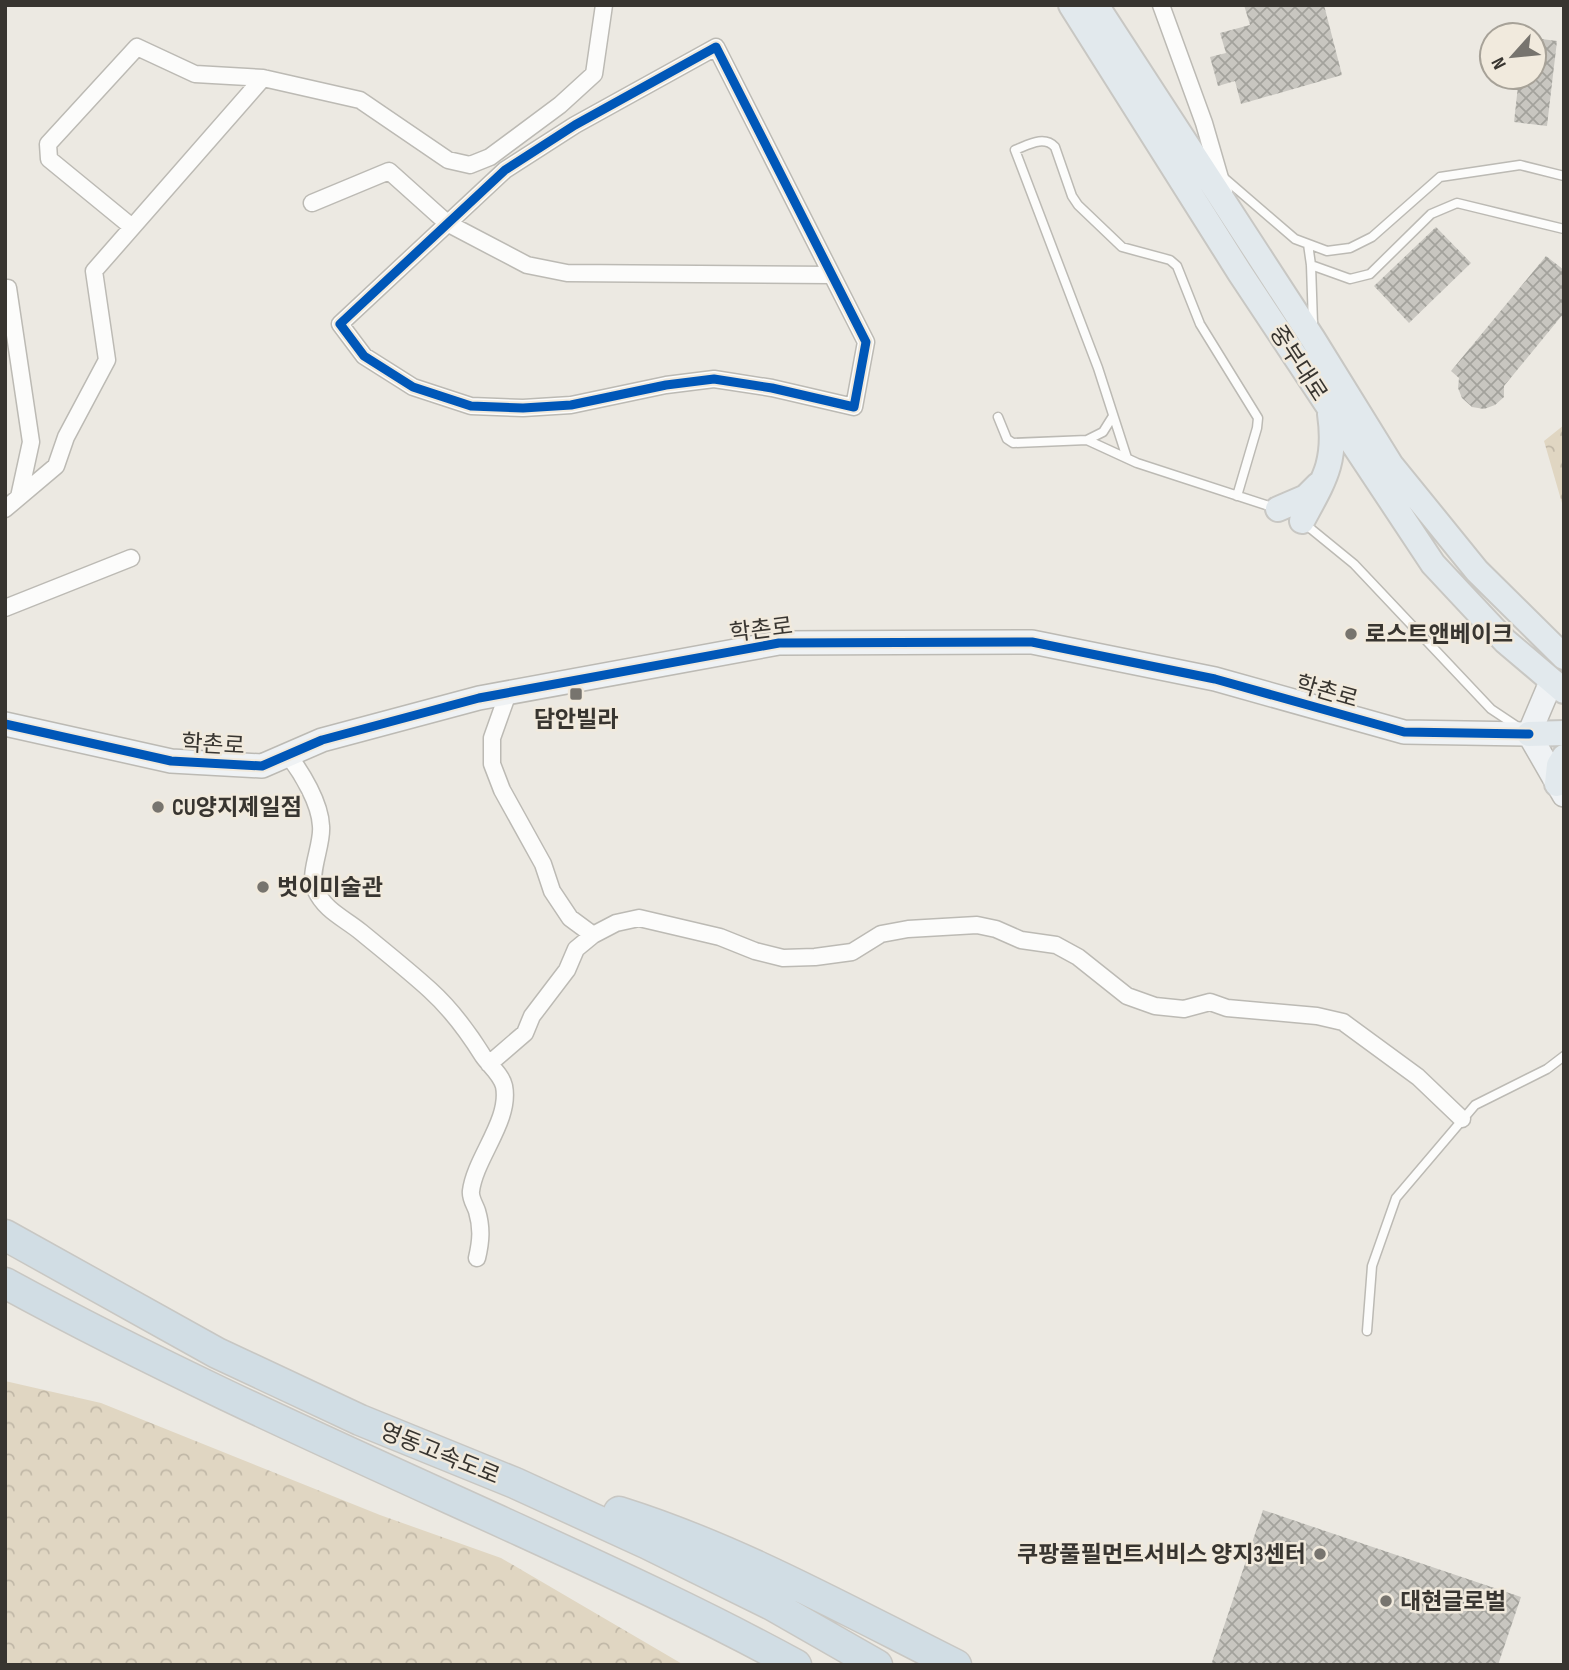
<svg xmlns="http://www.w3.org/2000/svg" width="1569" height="1670" font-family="'Sofia Sans Condensed','Noto Sans KR',sans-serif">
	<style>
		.forest { fill: url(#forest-crowns) }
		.building { fill: url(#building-cross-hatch) }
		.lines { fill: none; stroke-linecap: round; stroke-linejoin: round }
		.lane-casing { stroke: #bcbab4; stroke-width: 11 }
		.street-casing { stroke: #bcbab4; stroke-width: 19 }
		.secondary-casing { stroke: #bcbab4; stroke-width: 26 }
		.primary-casing { stroke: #c8c7c3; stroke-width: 28 }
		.highway-casing { stroke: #c8c7c3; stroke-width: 33 }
		.lane { stroke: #fcfcfb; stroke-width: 8 }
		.street { stroke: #fcfcfb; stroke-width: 16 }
		.secondary { stroke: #eff2f4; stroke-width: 23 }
		.primary { stroke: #e2e9ed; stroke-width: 24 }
		.highway { stroke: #d1dde4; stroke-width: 30 }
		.cycleway-casing { stroke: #f1eadd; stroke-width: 13 }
		.cycleway { stroke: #0057b8; stroke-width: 9 }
		.poi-dot { fill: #77746e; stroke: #f1eadd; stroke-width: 2.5 }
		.labels { text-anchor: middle; stroke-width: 5; stroke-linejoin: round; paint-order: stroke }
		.street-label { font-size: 23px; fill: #383530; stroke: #f1eadd }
		.poi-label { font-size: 23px; font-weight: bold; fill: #383530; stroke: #f1eadd; text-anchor: start }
	</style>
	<defs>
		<pattern id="forest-crowns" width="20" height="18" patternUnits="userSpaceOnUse" patternTransform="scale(1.75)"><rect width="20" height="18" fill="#e0d6c2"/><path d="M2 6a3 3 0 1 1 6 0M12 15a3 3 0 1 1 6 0" fill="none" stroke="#c1b8a7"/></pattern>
		<pattern id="building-cross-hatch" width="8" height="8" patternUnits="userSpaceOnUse" patternTransform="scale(1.75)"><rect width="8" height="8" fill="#c8c6c0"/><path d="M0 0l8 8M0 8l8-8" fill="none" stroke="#a3a29c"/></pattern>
	</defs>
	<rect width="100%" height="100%" fill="#ece9e2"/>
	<path class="forest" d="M 1564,425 L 1564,510 L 1544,441 Z
		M 5,1381 L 101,1403 L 380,1515 L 501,1558 L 684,1665 L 5,1665 Z"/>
	<path class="building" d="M 1244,5 L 1324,5 L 1342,75 L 1241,104 L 1235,81 L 1218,86 L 1210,57 L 1226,53 L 1220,33 L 1250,25 Z
		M 1534,38 L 1557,41 L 1547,126 L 1514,122 L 1519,77 L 1534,77 Z
		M 1436,227 L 1471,263 L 1409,323 L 1374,286 Z
		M 1546,256 L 1564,270 L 1564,313 L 1504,386 L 1504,397 L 1495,405 L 1484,409 L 1472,407 L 1462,398 L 1458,388 L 1459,378 L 1451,371 Z
		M 1263,1510 L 1521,1597 L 1498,1665 L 1211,1665 Z"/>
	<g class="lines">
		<g class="lane-casing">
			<path id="lane" d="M 1223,177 L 1295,239 L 1327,251 L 1350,248 L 1372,237 L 1440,177 L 1520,165 L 1564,176
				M 1308,244 L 1311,265 L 1313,324
				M 1311,265 L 1350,279 L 1370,274 L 1431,214 L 1457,203 L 1564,229
				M 998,417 L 1007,439 L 1013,443 L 1087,440 L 1137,463 L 1275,508
				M 1087,440 L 1103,432 L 1113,416
				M 1127,458 L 1098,368 L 1015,150 C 1028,145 1044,135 1055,147 L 1072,196 L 1078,205 L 1122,247 L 1170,260 L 1177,266 L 1200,324 L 1258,418 L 1257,428 L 1237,496
				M 1305,524 L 1354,564 L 1491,709 L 1518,727
				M 1367,1331 L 1372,1266 L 1396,1198 L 1475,1105 L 1547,1069 L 1564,1056"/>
		</g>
		<g class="street-casing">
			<path id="street" d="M 1161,5 L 1204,123 L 1224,192
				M 716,47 L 866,342 L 854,407 L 772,388 L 714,379 L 666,385 L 571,405 L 523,408 L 471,406 L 413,387 L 364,356 L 340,324 L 505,170 L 575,125 Z
				M 312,203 L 389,171 L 447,223 L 527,265 L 567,273 L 832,275
				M 132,227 L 49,159 L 48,144 L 137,47 L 195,74 L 263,78 L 360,100 L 448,160 L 470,165 L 490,157 L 560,105 L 594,74 L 604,5
				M 8,288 L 31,442 L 19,497
				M 5,509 L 56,466 L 66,437 L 107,360 L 94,271 L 263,78
				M 5,608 L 131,558
				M 508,693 L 492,738 L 492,764 L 502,790 L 543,864 L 552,891 L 570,918 L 593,935
				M 288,755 C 302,773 320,803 321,826 C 323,844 308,873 315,889 C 325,911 344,918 361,932 C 384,951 408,970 430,990 C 451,1009 468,1032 483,1056 C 490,1066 501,1074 504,1086 C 511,1120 475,1158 471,1191 C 470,1198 475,1205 477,1211 C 482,1228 481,1241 477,1258
				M 489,1064 L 525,1033 L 532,1016 L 567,970 L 576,949 L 593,935 L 616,923 L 639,918 L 720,937 L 755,951 L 783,958 L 815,957 L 852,952 L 881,934 L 908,929 L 977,925 L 996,929 L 1021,940 L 1056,945 L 1078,957 L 1127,996 L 1155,1006 L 1184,1009 L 1210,1002 L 1227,1008 L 1317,1016 L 1343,1022 L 1418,1077 L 1462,1119"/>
		</g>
		<g class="secondary-casing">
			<path id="secondary" d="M 5,724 L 171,761 L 262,766 L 322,740 L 479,698 L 779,643 L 1032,642 L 1215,679 L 1404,732 L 1529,734
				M 1529,734 L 1564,795
				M 1529,734 L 1551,682"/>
		</g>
		<g class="primary-casing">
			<path id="primary" d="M 1071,5 L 1240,273 L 1433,564 L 1505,641 L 1564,691
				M 1096,5 L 1313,339 L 1391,465 L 1477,571 L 1564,657
				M 1278,509 L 1306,497 L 1318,485
				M 1302,521 C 1324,480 1337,462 1330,414
				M 1529,734 L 1564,733
				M 1557,784 L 1559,765 L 1564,757"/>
		</g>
		<g class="highway-casing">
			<path id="highway" d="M 5,1235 L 217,1353 L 360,1420 L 515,1483 L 646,1543 L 772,1605 L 877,1665
				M 5,1283 C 168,1372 337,1447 506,1524 C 604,1569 701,1613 796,1665
				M 619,1512 C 737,1549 846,1610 956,1665"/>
		</g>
		<use href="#lane" class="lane"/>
		<use href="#street" class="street"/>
		<use href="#secondary" class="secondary"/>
		<use href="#primary" class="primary"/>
		<use href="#highway" class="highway"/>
		<g class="cycleway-casing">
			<path id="cycleway" d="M 716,47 L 866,342 L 854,407 L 772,388 L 714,379 L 666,385 L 571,405 L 523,408 L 471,406 L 413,387 L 364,356 L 340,324 L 505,170 L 575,125 Z
				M 5,724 L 171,761 L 262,766 L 322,740 L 479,698 L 779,643 L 1032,642 L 1215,679 L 1404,732 L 1529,734"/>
		</g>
		<use href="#cycleway" class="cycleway"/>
	</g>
	<g class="poi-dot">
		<circle cx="1351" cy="634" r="7"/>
		<rect x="569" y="687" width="14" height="14" rx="3.5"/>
		<circle cx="158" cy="807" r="7"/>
		<circle cx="263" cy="887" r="7"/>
		<circle cx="1320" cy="1554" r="7"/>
		<circle cx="1386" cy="1601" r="7"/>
	</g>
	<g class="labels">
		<g class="street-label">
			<text transform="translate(1299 363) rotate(57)" y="8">중부대로</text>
			<text transform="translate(761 629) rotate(-7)" y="8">학촌로</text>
			<text transform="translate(1327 691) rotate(16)" y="8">학촌로</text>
			<text transform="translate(213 744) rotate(3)" y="8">학촌로</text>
			<text transform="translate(440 1453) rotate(22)" y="8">영동고속도로</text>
		</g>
		<g class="poi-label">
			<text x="1365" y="642">로스트앤베이크</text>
			<text x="576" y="727" text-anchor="middle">담안빌라</text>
			<text x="172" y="815">CU양지제일점</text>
			<text x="277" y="895">벗이미술관</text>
			<text x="1306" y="1562" text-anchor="end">쿠팡풀필먼트서비스 양지3센터</text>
			<text x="1400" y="1609">대현글로벌</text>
		</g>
	</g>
	<rect width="1569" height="1670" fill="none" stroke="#383530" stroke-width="14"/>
	<g transform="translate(1513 56) rotate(243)"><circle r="33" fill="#f1eadd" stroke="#a7a298" stroke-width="2"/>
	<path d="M0-5L12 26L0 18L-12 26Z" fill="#77746e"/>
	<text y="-10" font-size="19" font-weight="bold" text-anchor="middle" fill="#383530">N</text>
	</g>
</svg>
